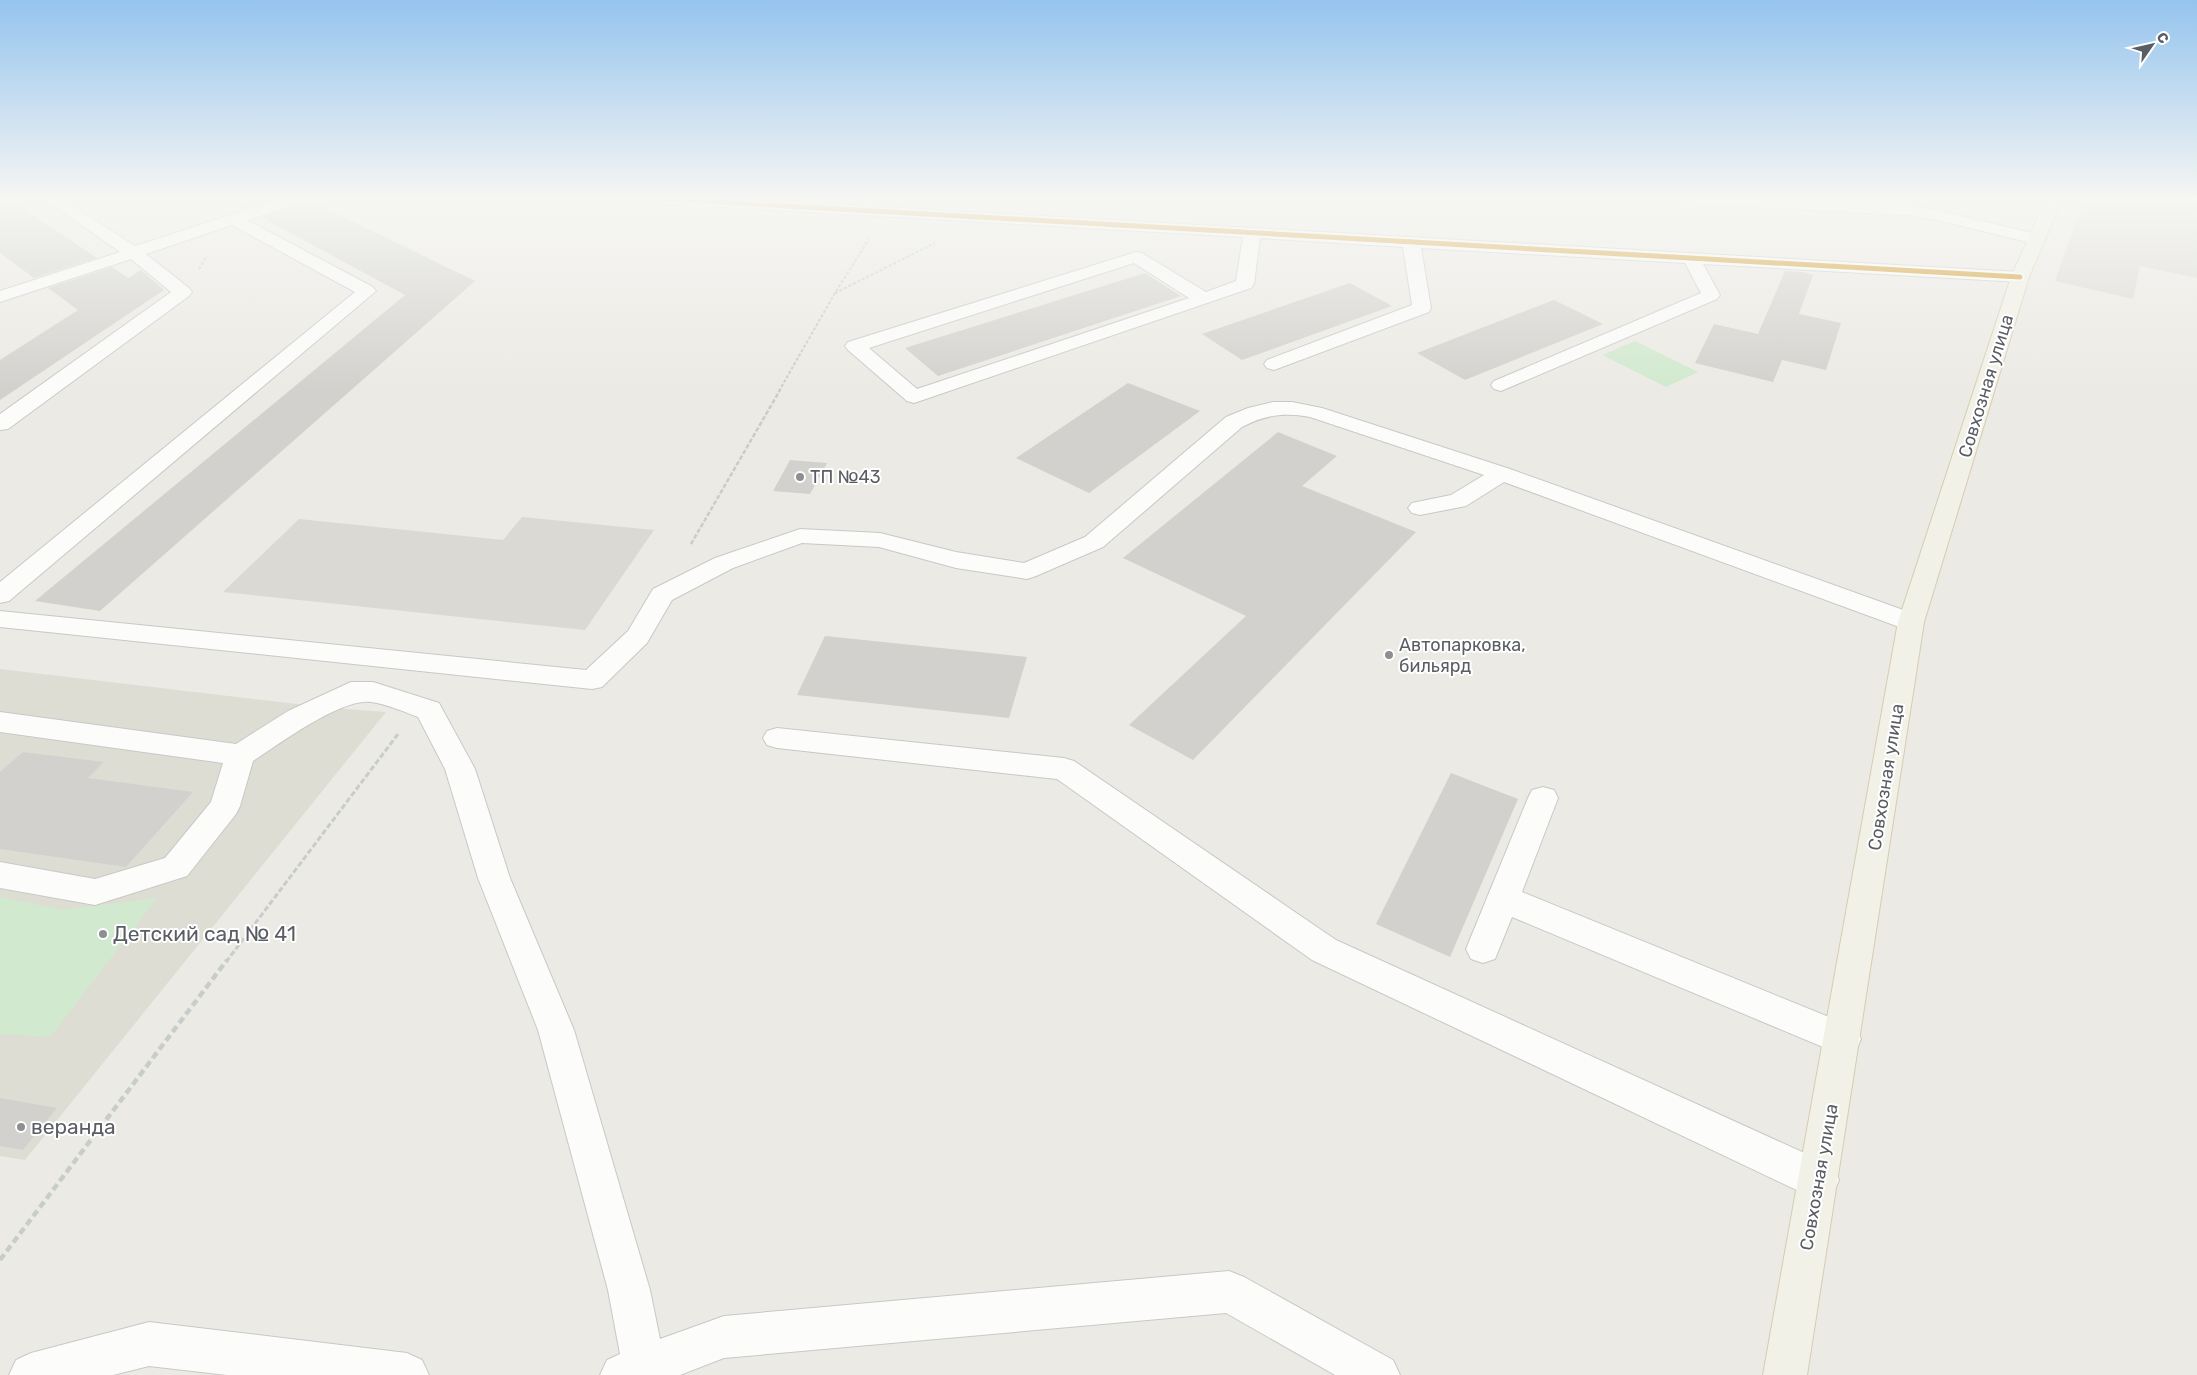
<svg xmlns="http://www.w3.org/2000/svg" width="2197" height="1375" font-family="Rubik,sans-serif">
	<style>
		.industrial { fill: #dbd9d4 }
		.education { fill: #deddd4 }
		.green { fill: #d1e9ce }
		.building { fill: #d2d1cd }
		.lines { fill: none; stroke-linecap: round; stroke-linejoin: round }
		.minor-casing { stroke: #c8c8c7; stroke-width: 2 }
		.major-casing { stroke: #d6ccb0; stroke-width: 2 }
		.path-far3 { stroke: #c7cdca; stroke-width: 2; stroke-dasharray: 3 2; stroke-linecap: butt }
		.path-far2 { stroke: #c7cdca; stroke-width: 2.5; stroke-dasharray: 4.5 2; stroke-linecap: butt }
		.path-far1 { stroke: #c7cdca; stroke-width: 3; stroke-dasharray: 5.5 2.5; stroke-linecap: butt }
		.path { stroke: #c7cdca; stroke-width: 4.5; stroke-dasharray: 7 4; stroke-linecap: butt }
		.minor { fill: #fcfcfb; fill-rule: evenodd }
		.major { fill: #f2f1e7; fill-rule: evenodd }
		.bus-1-casing { stroke: #fff; stroke-width: 8 }
		.bus-1 { stroke: #d09419; stroke-width: 5 }
		.poi-dot { fill: #8d8f91; stroke: #fff; stroke-width: 2 }
		.labels { text-anchor: middle; stroke-width: 4; stroke-linejoin: round; paint-order: stroke }
		.street-label { font-size: 18px; fill: #5a5e64; stroke: #fff }
		.poi-label { font-size: 18px; fill: #5a5e64; stroke: #fff; text-anchor: start }
		.near-poi-label { font-size: 21px; fill: #5a5e64; stroke: #fff; text-anchor: start }
	</style>
	<rect width="100%" height="100%" fill="#eceae4"/>
	<path class="industrial" d="M 2085,197 L 2197,197 L 2197,278 L 2140,266 L 2133,299 L 2055,281 Z
		M 522,517 L 654,530 L 585,630 L 223,592 L 299,519 L 503,540 Z"/>
	<path class="education" d="M 0,669 L 322,707 L 386,712 L 25,1160 L 0,1156 Z"/>
	<path class="green" d="M 1635,341 L 1698,372 L 1666,387 L 1602,355 Z
		M 0,897 L 62,910 L 157,898 L 50,1037 L 0,1034 Z"/>
	<path class="building" d="M 0,197 L 6,197 L 97,258 L 34,278 L 0,253 Z
		M 222,197 L 281,197 L 244,209 Z
		M 309,200 L 475,281 L 100,611 L 35,601 L 405,295 L 261,217 Z
		M 112,267 L 128,278 L 141,270 L 164,290 L 0,400 L 0,360 L 78,310 L 48,288 Z
		M 1785,271 L 1803,272 L 1813,275 L 1799,314 L 1841,323 L 1826,370 L 1782,360 L 1773,382 L 1695,363 L 1714,324 L 1758,334 Z
		M 1145,273 L 1181,296 L 938,376 L 905,348 Z
		M 1350,283 L 1392,306 L 1242,360 L 1202,334 Z
		M 1554,300 L 1603,324 L 1465,380 L 1417,353 Z
		M 1128,383 L 1200,411 L 1089,493 L 1016,458 Z
		M 1278,432 L 1337,456 L 1302,486 L 1416,532 L 1193,760 L 1129,725 L 1246,616 L 1123,558 Z
		M 790,460 L 827,463 L 810,494 L 773,491 Z
		M 825,636 L 1027,657 L 1009,718 L 797,695 Z
		M 23,752 L 104,762 L 88,778 L 193,792 L 126,867 L 0,849 L 0,772 Z
		M 1451,773 L 1518,799 L 1450,957 L 1376,924 Z
		M 0,1098 L 57,1108 L 23,1150 L 0,1146 Z"/>
	<g class="lines">
		<g class="minor-casing">
			<path id="minor" d="M 41,197 L 59,197 L 135,246 L 286,197 L 309,197 L 307,200 L 247,220 L 373,287 L 376,291 L 9,601 L 0,603 L 0,582 L 355,292 L 232,225 L 146,254 L 189,288 L 192,292 L 189,296 L 8,429 L 0,430 L 0,414 L 171,292 L 131,259 L 0,302 L 0,291 L 120,252 Z
				M 625,197 L 710,197 L 2020,272 L 2026,273 L 2029,277 L 2026,281 L 2020,282 L 1703,264 L 1720,295 L 1717,299 L 1501,391 L 1494,389 L 1491,385 L 1494,381 L 1701,293 L 1685,263 L 1421,248 L 1431,308 L 1429,312 L 1274,370 L 1267,368 L 1264,364 L 1267,360 L 1412,305 L 1403,247 L 1260,238 L 1254,284 L 1251,288 L 914,403 L 907,401 L 848,350 L 845,346 L 848,342 L 1136,252 L 1142,253 L 1206,292 L 1236,281 L 1243,237 L 633,202 L 627,200 ZM 1134,263 L 1189,298 L 917,389 L 869,348 Z
				M 1655,197 L 1745,197 L 1905,205 L 1933,209 L 2036,234 L 2042,235 L 2044,239 L 2042,243 L 2036,244 L 1933,219 L 1905,215 L 1663,202 L 1657,200 Z
				M 1273,402 L 1292,402 L 1322,408 L 1510,469 L 1920,616 L 1924,622 L 1920,628 L 1911,631 L 1902,628 L 1504,482 L 1466,506 L 1420,515 L 1412,513 L 1408,508 L 1412,503 L 1451,495 L 1484,475 L 1310,417 C 1284,412 1265,415 1242,427 L 1103,547 L 1036,576 L 1027,579 L 956,568 L 879,547 L 802,543 L 733,568 L 672,600 L 647,643 L 602,687 L 592,689 L 0,627 L 0,611 L 586,670 L 628,631 L 653,589 L 715,558 L 800,529 L 880,533 L 956,552 L 1024,563 L 1085,537 L 1226,417 L 1248,408 Z
				M 351,682 L 373,682 L 439,703 L 475,769 L 510,878 L 574,1030 L 650,1290 L 660,1339 L 724,1316 L 1229,1271 L 1244,1277 L 1393,1360 L 1400,1375 L 1335,1375 L 1226,1313 L 724,1358 L 680,1375 L 600,1375 L 607,1360 L 620,1354 L 608,1290 L 538,1030 L 478,878 L 445,769 L 418,717 C 404,712 387,704 371,702 C 341,698 279,744 253,761 L 240,806 L 236,814 L 187,876 L 95,905 L 0,888 L 0,862 L 95,879 L 165,858 L 211,802 L 223,763 L 0,732 L 0,712 L 236,744 L 288,711 Z
				M 777,728 L 1064,758 L 1074,761 L 1336,940 L 1833,1166 L 1839,1180 L 1833,1194 L 1819,1199 L 1805,1194 L 1312,960 L 1057,779 L 777,748 L 767,745 L 763,738 L 767,731 Z
				M 1543,787 L 1554,790 L 1558,798 L 1522,892 L 1856,1028 L 1861,1039 L 1856,1050 L 1843,1055 L 1830,1050 L 1512,917 L 1495,959 L 1483,963 L 1471,959 L 1466,949 L 1528,798 L 1532,790 Z
				M 149,1322 L 407,1353 L 422,1360 L 429,1375 L 227,1375 L 149,1366 L 113,1375 L 9,1375 L 16,1360 L 31,1353 Z"/>
		</g>
		<g class="major-casing">
			<path id="major" d="M 2047,197 L 2063,197 L 2029,277 L 1924,622 L 1807,1375 L 1763,1375 L 1898,622 L 2011,277 Z"/>
		</g>
		<path class="path-far3" d="M 199,269 L 206,257
			M 835,293 L 935,243
			M 779,391 L 835,293 L 869,239"/>
		<path class="path-far2" d="M 691,544 L 780,390"/>
		<path class="path-far1" d="M 226,962 L 398,734"/>
		<path class="path" d="M 0,1260 L 227,960"/>
		<use href="#minor" class="minor"/>
		<use href="#major" class="major"/>
		<g class="bus-1-casing">
			<path id="bus-1" d="M 633,197 L 2020,277"/>
		</g>
		<use href="#bus-1" class="bus-1"/>
	</g>
	<linearGradient id="sky" x2="0" y2="1"><stop stop-color="#95c4ee"/><stop offset="0.51" stop-color="#f6f6f3"/><stop offset="1" stop-color="#f6f6f3" stop-opacity="0"/></linearGradient>
	<rect width="2197" height="389" fill="url(#sky)"/>
	<g class="poi-dot">
		<circle cx="800" cy="477" r="5"/>
		<circle cx="1389" cy="655" r="5"/>
		<circle cx="103" cy="934" r="5"/>
		<circle cx="21" cy="1127" r="5"/>
	</g>
	<g class="labels">
		<g class="street-label">
			<text transform="translate(1986 386) rotate(-73)" y="6">Совхозная улица</text>
			<text transform="translate(1886 777) rotate(-81)" y="6">Совхозная улица</text>
			<text transform="translate(1819 1177) rotate(-80)" y="6">Совхозная улица</text>
		</g>
		<g class="poi-label">
			<text x="810" y="483">ТП №43</text>
			<text x="1399" y="651">Автопарковка,<tspan x="1399" dy="21">бильярд</tspan></text>
		</g>
		<g class="near-poi-label">
			<text x="113" y="941">Детский сад № 41</text>
			<text x="31" y="1134">веранда</text>
		</g>
	</g>
	<g transform="translate(2152 45) rotate(56)" stroke="#ffffff" stroke-width="4" paint-order="stroke">
	<path d="M0-4L9 19L0 12L-9 19Z" fill="#5a5e64"/>
	<text y="-8" font-size="14" font-weight="bold" text-anchor="middle" fill="#5a5e64">С</text>
	</g>
</svg>
